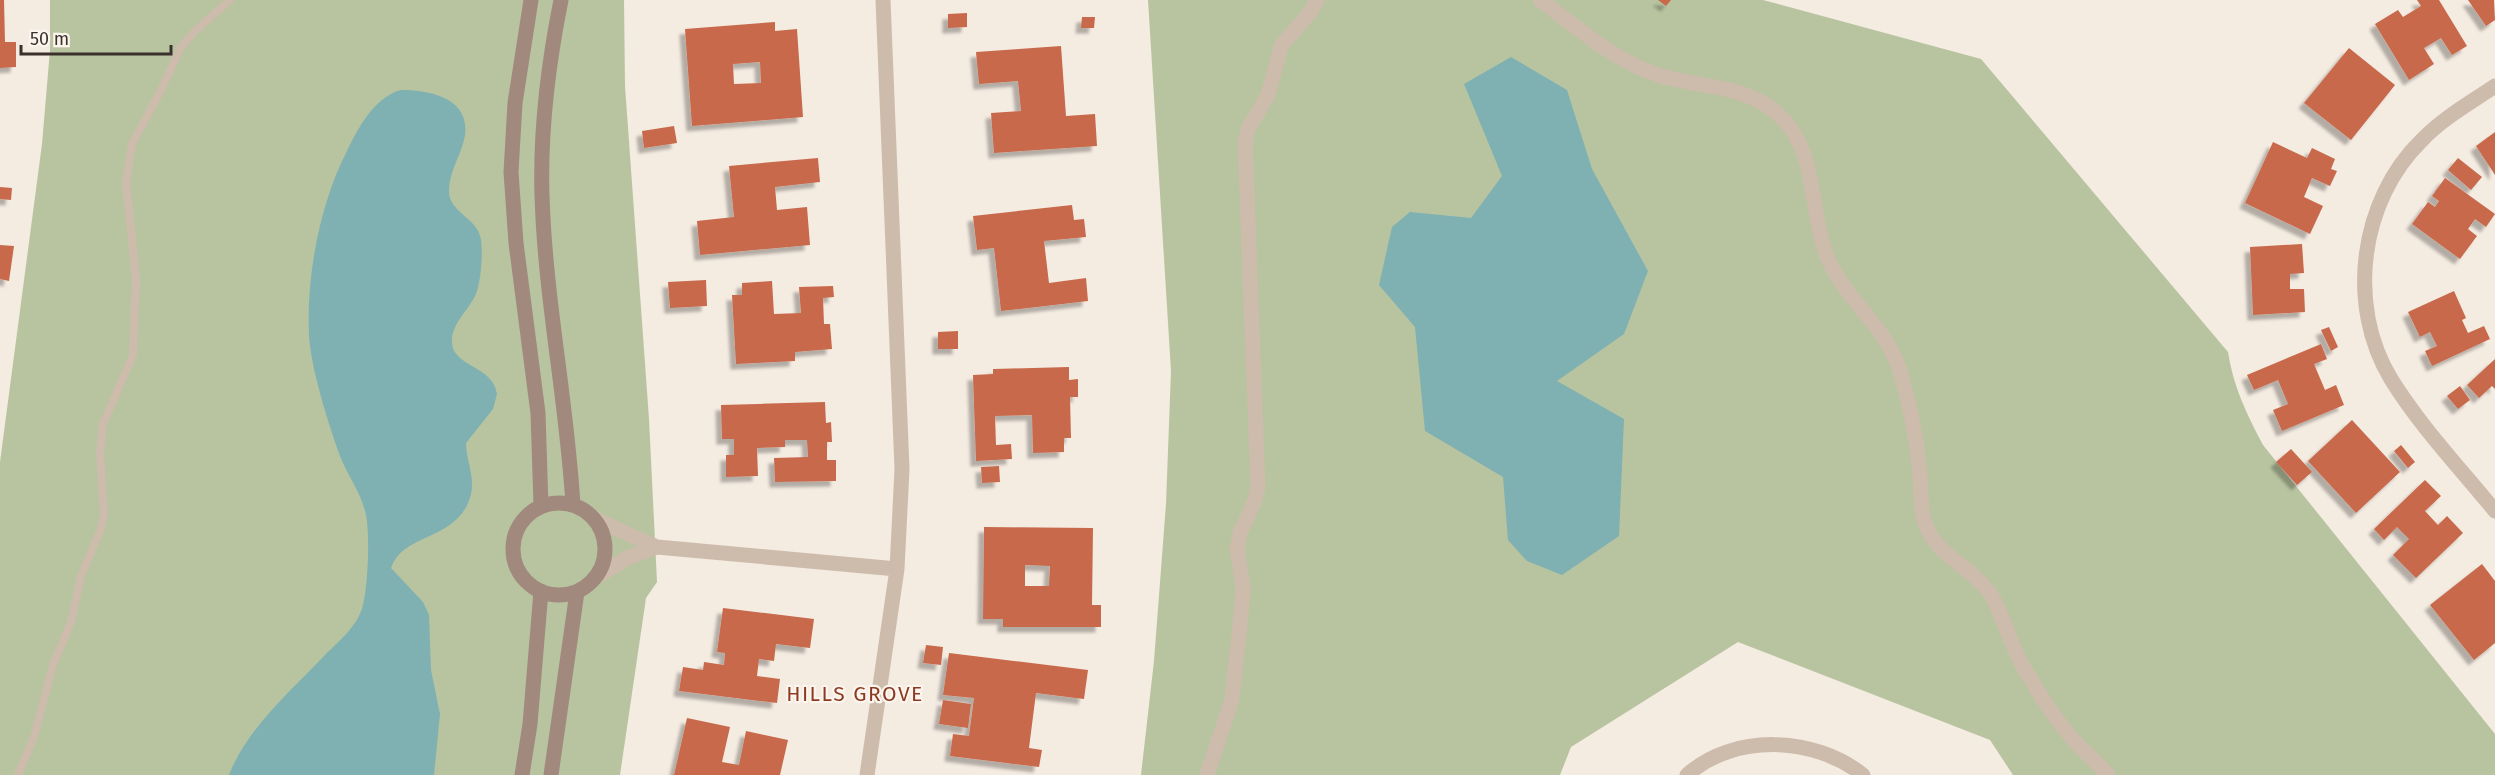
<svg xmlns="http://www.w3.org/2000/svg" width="2495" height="775" font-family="'Fira Sans',sans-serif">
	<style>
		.green { fill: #b8c4a0 }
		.water { fill: #7fb0b2 }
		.building { fill: #c8694b; fill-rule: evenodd; filter: url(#shadow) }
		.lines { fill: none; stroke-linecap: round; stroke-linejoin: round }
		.lane { stroke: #cdbbac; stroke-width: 8 }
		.street { stroke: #cdbbac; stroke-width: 15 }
		.secondary { stroke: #a18a7d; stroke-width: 15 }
		.labels { text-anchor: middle; stroke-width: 4.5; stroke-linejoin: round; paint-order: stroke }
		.neighbourhood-label { font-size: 21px; letter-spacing: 1.5px; fill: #8c3b22; stroke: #fbf5ee }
	</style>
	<defs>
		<filter id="shadow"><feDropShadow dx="-5.5" dy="5.5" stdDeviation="1.5" flood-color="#0004"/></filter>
	</defs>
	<rect width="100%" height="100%" fill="#f4ebe1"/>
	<path class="green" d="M 50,0 L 624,0 L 625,86 L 649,419 L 657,582 L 646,598 L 620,775 L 0,775 L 0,462 L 42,144 L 50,50 Z
		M 1148,0 L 1763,0 L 1981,59 L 2228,352 C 2233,386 2247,415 2263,445 L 2495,734 L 2495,775 L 2013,775 L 1990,740 L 1738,642 L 1571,747 L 1560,775 L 1141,775 L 1154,661 L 1166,504 L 1171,371 Z"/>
	<path class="water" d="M 1511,57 L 1567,90 L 1592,169 L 1648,271 L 1624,334 L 1557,381 L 1624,419 L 1619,536 L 1562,575 L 1527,561 L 1508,540 L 1503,477 L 1425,431 L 1415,327 L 1379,285 L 1392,227 L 1410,212 L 1471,218 L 1502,176 L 1464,84 Z
		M 401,90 C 428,90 470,97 465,135 C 462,154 448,173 449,192 C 449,212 479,219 481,240 C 483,254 481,281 476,294 C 469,310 451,324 452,342 C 452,367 493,365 497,394 L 493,409 L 466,443 C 466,460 475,476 471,494 C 460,541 403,532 391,568 L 423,602 L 429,615 L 431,670 L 440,714 L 434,775 L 229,775 C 247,728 291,691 325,655 C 339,641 358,626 363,605 C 368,586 370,534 366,515 C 362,495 350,479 342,461 C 330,430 310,366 309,334 C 306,277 320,204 346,153 C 357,130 374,97 401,90 Z"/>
	<path class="building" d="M 0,0 L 4,0 L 5,42 L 16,42 L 16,67 L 0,68 Z
		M 1658,0 L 1671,0 L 1666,6 Z
		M 2417,0 L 2439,0 L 2467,46 L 2452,55 L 2441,38 L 2424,48 L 2434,64 L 2409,80 L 2375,24 L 2398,10 L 2403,17 L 2421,6 Z
		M 2468,0 L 2494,0 L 2495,20 L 2486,26 Z
		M 967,13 L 967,27 L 948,28 L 948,14 Z
		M 1082,17 L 1095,17 L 1094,28 L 1081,28 Z
		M 775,22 L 775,31 L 797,29 L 803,117 L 692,126 L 685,29 ZM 760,62 L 761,83 L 734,84 L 733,64 Z
		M 1061,46 L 1066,116 L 1095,114 L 1097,146 L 994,153 L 991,113 L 1021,111 L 1018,81 L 979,84 L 976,52 Z
		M 2349,48 L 2395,85 L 2351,140 L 2304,103 Z
		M 674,126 L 677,143 L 644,148 L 642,131 Z
		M 2495,132 L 2495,175 L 2476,146 Z
		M 2273,142 L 2307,158 L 2312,148 L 2335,159 L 2331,169 L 2337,171 L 2330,186 L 2312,178 L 2304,197 L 2323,206 L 2310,234 L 2245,203 Z
		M 818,158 L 820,182 L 775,187 L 777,210 L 807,207 L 810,245 L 700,255 L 697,221 L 734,217 L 729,166 Z
		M 2458,158 L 2482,177 L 2471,190 L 2448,170 Z
		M 2445,178 L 2495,214 L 2486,227 L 2475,219 L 2468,229 L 2477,236 L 2460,259 L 2412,224 L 2428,202 L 2435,207 L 2439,201 L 2432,196 Z
		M 0,187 L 12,188 L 11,200 L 0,199 Z
		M 1072,205 L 1074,220 L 1084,219 L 1086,237 L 1044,241 L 1049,283 L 1086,278 L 1088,301 L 1001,311 L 994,248 L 977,250 L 973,216 Z
		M 2302,244 L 2304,273 L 2290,274 L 2290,289 L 2304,289 L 2305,312 L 2253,315 L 2250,247 Z
		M 0,245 L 14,246 L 9,281 L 0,279 Z
		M 706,280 L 707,306 L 670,308 L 668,282 Z
		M 772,281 L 774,314 L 801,313 L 799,287 L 833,286 L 834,297 L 823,298 L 824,324 L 830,324 L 832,349 L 795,352 L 795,361 L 736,364 L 732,295 L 742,295 L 742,283 Z
		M 2454,291 L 2466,318 L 2462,320 L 2468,333 L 2484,326 L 2490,339 L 2432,366 L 2425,351 L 2437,346 L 2430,332 L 2420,337 L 2408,312 Z
		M 2329,327 L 2338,347 L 2331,351 L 2321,330 Z
		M 958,331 L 958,349 L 938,349 L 938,332 Z
		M 2321,344 L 2327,359 L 2314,364 L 2325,390 L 2336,385 L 2344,405 L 2282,431 L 2273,410 L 2288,404 L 2278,380 L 2254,390 L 2247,375 Z
		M 2495,359 L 2495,389 L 2492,386 L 2479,398 L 2467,385 Z
		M 1069,367 L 1069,380 L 1078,379 L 1078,397 L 1070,397 L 1071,438 L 1064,438 L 1064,452 L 1033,453 L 1032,415 L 995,416 L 996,445 L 1011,444 L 1012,459 L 976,461 L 973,375 L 993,374 L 993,369 Z
		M 2460,386 L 2470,400 L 2458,409 L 2447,396 Z
		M 825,402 L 826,423 L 831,422 L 832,442 L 827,442 L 827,460 L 836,460 L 836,481 L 775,482 L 774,458 L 808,457 L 807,440 L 785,440 L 785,447 L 757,448 L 758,476 L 726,477 L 726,455 L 734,455 L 734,439 L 722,439 L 721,405 Z
		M 2352,420 L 2400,472 L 2356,513 L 2308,461 Z
		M 2401,445 L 2415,462 L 2408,468 L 2394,451 Z
		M 2291,449 L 2312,472 L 2297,485 L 2276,462 Z
		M 999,466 L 1000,482 L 982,483 L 981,467 Z
		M 2425,480 L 2441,496 L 2425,511 L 2438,525 L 2447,516 L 2463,533 L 2416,578 L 2393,555 L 2409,539 L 2397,527 L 2384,540 L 2374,529 Z
		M 984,527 L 1093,528 L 1092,605 L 1101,605 L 1101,627 L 1003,627 L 1003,619 L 983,619 ZM 1025,565 L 1050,566 L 1049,586 L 1025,586 Z
		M 2482,564 L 2495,581 L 2495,643 L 2474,660 L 2430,605 Z
		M 723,608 L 814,619 L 810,648 L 776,644 L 774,661 L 759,659 L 757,676 L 780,679 L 777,703 L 679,691 L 683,667 L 703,670 L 704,662 L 724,665 L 725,653 L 717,652 Z
		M 926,645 L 943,647 L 941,665 L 923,663 Z
		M 949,653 L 1088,670 L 1084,699 L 1036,693 L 1029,748 L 1042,750 L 1039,767 L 950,756 L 953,734 L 969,736 L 974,698 L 943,695 Z
		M 943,700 L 971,704 L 968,728 L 939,724 Z
		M 687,718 L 730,727 L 722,762 L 739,765 L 746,731 L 788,740 L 780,775 L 674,775 Z"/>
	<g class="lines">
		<path class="lane" d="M 18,775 L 34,737 L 53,665 L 71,622 L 81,576 L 100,531 L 104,515 L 100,453 L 103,424 L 133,355 L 136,278 L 126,182 L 132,144 L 161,90 L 181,47 L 196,30 L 230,0"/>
		<path class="street" d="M 1540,0 C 1574,25 1608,55 1647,71 C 1690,89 1742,81 1778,114 C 1818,150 1809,208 1826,254 C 1843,299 1886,325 1900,371 C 1909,401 1916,436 1919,467 C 1922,485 1919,506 1925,523 C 1936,556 1973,567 1991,595 C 2005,618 2010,646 2025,670 C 2039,693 2054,718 2072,738 C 2083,751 2097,762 2108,775
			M 2495,86 C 2470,103 2443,118 2422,140 C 2360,200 2346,305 2391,379 C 2420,426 2460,468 2495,511
			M 595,519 L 657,547 L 897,569
			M 596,577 L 627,558 L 657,547
			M 867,775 L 897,569 L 902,469 L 883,0
			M 1207,775 L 1232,699 L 1242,605 L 1243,585 L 1237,550 L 1240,533 L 1255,500 L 1258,487 L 1245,142 L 1248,129 L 1268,95 L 1281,46 L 1312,10 L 1317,0
			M 1687,775 C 1734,733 1814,736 1863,775"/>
		<path class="secondary" d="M 531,0 L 515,103 L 511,172 L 516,243 L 538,413 L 541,506
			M 561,0 C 548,65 540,129 542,195 C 545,299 567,401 573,505
			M513 549a46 46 0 1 1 92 0a46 46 0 1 1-92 0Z
			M 522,775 L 530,724 L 541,591
			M 551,775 L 577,592"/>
	</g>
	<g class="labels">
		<g class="neighbourhood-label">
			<text x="855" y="701">HILLS GROVE</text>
		</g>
	</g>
	<path d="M21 45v9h150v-9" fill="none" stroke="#3b302b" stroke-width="3"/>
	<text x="30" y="45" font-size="18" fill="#3b302b" stroke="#fbf5ee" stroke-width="4.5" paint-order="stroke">50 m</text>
</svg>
